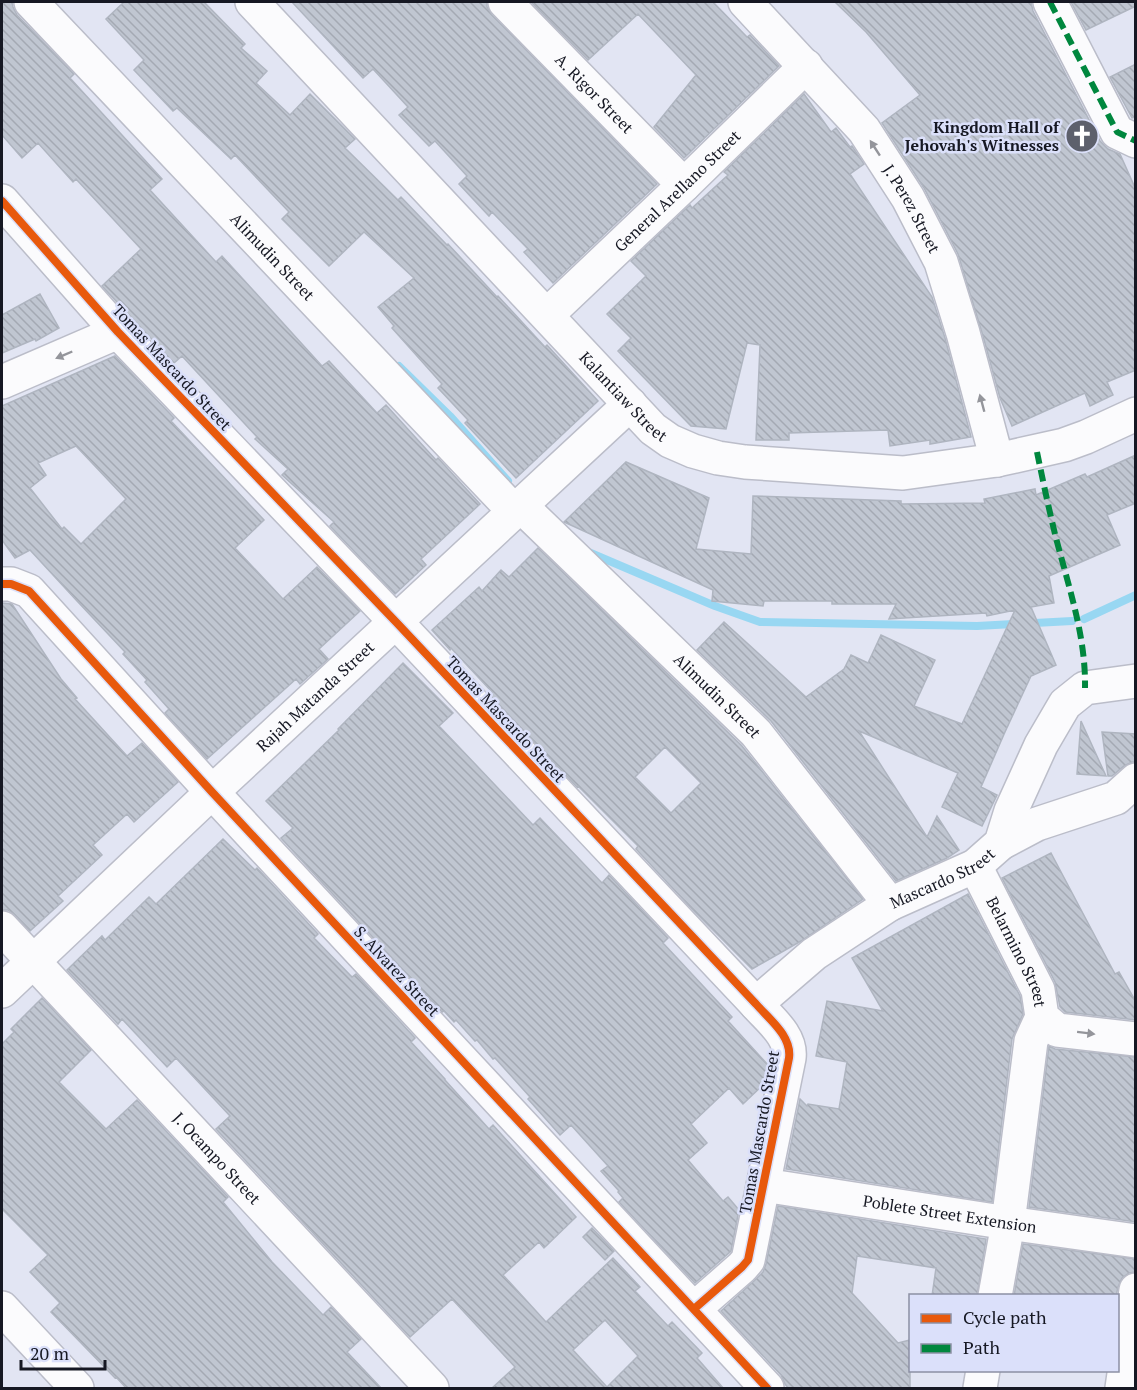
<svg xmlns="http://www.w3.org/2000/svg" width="1137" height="1390" font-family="'PT Serif',serif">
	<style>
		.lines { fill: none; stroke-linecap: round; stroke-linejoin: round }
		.stream { stroke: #98d7f2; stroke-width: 8 }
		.building { fill: url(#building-back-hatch); stroke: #afb5c0; stroke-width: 1.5; fill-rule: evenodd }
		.minor-casing { stroke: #bbbdc9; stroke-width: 36 }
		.minor { stroke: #fbfbfd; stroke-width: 33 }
		.quiet { stroke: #00873e; stroke-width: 6; stroke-dasharray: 12 6; stroke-linecap: butt }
		.cycleway-casing { stroke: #dbe0fa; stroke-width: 11 }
		.cycleway { stroke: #e8590c; stroke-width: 8 }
		.oneway { fill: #94959b }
		.labels { text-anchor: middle; stroke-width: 5; stroke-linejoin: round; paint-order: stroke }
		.street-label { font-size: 16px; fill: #161823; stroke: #dbe0fa }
		.poi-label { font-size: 16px; font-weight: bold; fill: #161823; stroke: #dbe0fa; text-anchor: end }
	</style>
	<defs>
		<pattern id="building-back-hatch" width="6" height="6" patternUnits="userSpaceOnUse" patternTransform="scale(1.5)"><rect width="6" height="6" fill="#c0c6d1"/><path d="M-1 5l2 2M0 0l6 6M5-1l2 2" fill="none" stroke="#a4a9b3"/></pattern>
	</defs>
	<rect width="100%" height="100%" fill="#e2e5f3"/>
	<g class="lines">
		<path class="stream" d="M 399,366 L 450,416 L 508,481
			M 586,551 L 715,606 L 760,622 L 977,626 L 1072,621
			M 1084,619 L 1136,595"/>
	</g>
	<path class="building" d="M 2,2 L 12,2 L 13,7 L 17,15 L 74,74 L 70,78 L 162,179 L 150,190 L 216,262 L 222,256 L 322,366 L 329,361 L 377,413 L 386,405 L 436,460 L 438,458 L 480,504 L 421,559 L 426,565 L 395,594 L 330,526 L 334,522 L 282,475 L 288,469 L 255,439 L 257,437 L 182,356 L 174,363 L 102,286 L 141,249 L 76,179 L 73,182 L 38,143 L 22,158 L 2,135 Z
		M 124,2 L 204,2 L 245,44 L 241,48 L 267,71 L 256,83 L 290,115 L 310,94 L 355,139 L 345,148 L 398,200 L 401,197 L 447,245 L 448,244 L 497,297 L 498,296 L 545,347 L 547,345 L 598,401 L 516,478 L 465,423 L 468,420 L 438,388 L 442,384 L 392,328 L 394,326 L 378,307 L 414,278 L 364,232 L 329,266 L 282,219 L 289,212 L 235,155 L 231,159 L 177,108 L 173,111 L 134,70 L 144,60 L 106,19 Z
		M 292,2 L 487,2 L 487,7 L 492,15 L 657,184 L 553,283 L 524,252 L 528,249 L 492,212 L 489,216 L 459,184 L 467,176 L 435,141 L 429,146 L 399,115 L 408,107 L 373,69 L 363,78 Z
		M 531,2 L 713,2 L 747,37 L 750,35 L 779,66 L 684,158 L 654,127 L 696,75 L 638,14 L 588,60 Z
		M 835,2 L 1031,2 L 1033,11 L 1100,141 L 1108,149 L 1120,154 L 1136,190 L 1136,370 L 1107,382 L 1113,395 L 1090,406 L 1085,393 L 1012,426 L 1000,398 L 983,336 L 958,254 L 924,188 L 882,123 L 920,95 L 866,32 Z
		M 1071,2 L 1136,2 L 1136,6 L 1086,30 Z
		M 1136,64 L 1136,117 L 1132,118 L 1110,77 Z
		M 804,94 L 831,132 L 836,128 L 850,147 L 852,146 L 864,164 L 850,174 L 932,297 L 945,338 L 971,437 L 930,444 L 930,440 L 890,446 L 888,430 L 789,433 L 789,440 L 756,440 L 760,345 L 747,343 L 726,429 L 691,426 L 618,351 L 631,338 L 607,314 L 646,276 L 631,261 L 690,205 L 692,208 L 728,175 L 724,172 Z
		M 40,294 L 59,328 L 36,341 L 35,339 L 2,353 L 2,315 Z
		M 115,356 L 174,418 L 171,421 L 264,520 L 235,548 L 283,599 L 317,567 L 360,611 L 319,649 L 328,659 L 300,684 L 296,679 L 207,759 L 165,713 L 169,709 L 145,682 L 147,680 L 123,654 L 125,652 L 77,601 L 30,550 L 15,558 L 2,540 L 2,406 ZM 76,446 L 126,499 L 81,544 L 64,527 L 62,529 L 30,488 L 46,475 L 38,463 Z
		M 1136,455 L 1136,503 L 1107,515 L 1120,545 L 1049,576 L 1054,603 L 1031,607 L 1056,665 L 1031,676 L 1005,732 L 981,787 L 997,795 L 982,826 L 942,807 L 958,773 L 859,731 L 927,837 L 937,816 L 959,850 L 947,858 L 896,881 L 771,721 L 697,650 L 724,622 L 806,697 L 844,669 L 851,655 L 868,663 L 881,635 L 935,660 L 914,706 L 962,724 L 1015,610 L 987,616 L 986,613 L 889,619 L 896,604 L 832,604 L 832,601 L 764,601 L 763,606 L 712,601 L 713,590 L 564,522 L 626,462 L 709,498 L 696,549 L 751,554 L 753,496 L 901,501 L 901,504 L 985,503 L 984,499 L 1035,489 L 1036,495 L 1085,474 L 1087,477 Z
		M 538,548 L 742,746 L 863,899 L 801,941 L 752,969 L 694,911 L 636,849 L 638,846 L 578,786 L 577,787 L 490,695 L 492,692 L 451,648 L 450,650 L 432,630 L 479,587 L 482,591 L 501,570 L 509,577 ZM 665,747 L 701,783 L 671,813 L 635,777 Z
		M 2,603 L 12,604 L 61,679 L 77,698 L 75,699 L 127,756 L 142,743 L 178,782 L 134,822 L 127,814 L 93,845 L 102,855 L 58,896 L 63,901 L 30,931 L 15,915 L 8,910 L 2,910 Z
		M 403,663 L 453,713 L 439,726 L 533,825 L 540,818 L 602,883 L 609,875 L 668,938 L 663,943 L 732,1017 L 728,1021 L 768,1065 L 765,1083 L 743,1104 L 729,1088 L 691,1124 L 707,1143 L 688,1160 L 723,1201 L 728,1197 L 739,1210 L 731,1251 L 695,1283 L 619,1202 L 623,1198 L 618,1192 L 619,1191 L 601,1171 L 608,1166 L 571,1125 L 560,1135 L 528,1099 L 530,1097 L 495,1058 L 493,1059 L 477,1040 L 475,1041 L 456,1020 L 454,1022 L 444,1011 L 442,1012 L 281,838 L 293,828 L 266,801 L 339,730 L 338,729 Z
		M 1081,721 L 1106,776 L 1077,774 Z
		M 1102,732 L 1136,734 L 1136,762 L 1132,762 L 1124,766 L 1112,776 L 1108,776 Z
		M 223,839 L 255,870 L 257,868 L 318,934 L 314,938 L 352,977 L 356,974 L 415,1038 L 411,1042 L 445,1079 L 445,1080 L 489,1129 L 493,1125 L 576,1217 L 544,1248 L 539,1242 L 503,1275 L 546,1322 L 613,1258 L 640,1287 L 635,1291 L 668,1326 L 672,1322 L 702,1353 L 697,1358 L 724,1389 L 491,1389 L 515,1367 L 452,1299 L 410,1337 L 216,1129 L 230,1116 L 176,1058 L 167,1067 L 122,1019 L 118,1024 L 67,970 L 102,936 L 105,940 L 149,897 L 156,904 ZM 605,1320 L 638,1356 L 607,1387 L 573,1350 Z
		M 1051,853 L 1115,974 L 1119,972 L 1136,1002 L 1136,1020 L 1065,1012 L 1060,1007 L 1055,982 L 1002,878 Z
		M 968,894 L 1020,996 L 1023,1014 L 1012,1039 L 992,1202 L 786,1169 L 800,1099 L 807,1106 L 808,1104 L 839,1109 L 847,1062 L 816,1056 L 827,1001 L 883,1011 L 852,958 Z
		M 42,998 L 91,1050 L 59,1082 L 106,1129 L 137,1100 L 228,1197 L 223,1202 L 272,1262 L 323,1315 L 331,1307 L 361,1339 L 347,1352 L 382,1389 L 127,1389 L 116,1377 L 115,1378 L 51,1312 L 60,1303 L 30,1272 L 48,1255 L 2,1209 L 2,1044 L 14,1032 L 11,1029 Z
		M 1049,1046 L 1055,1049 L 1136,1057 L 1136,1222 L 1029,1207 Z
		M 778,1206 L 986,1239 L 977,1296 L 932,1296 L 936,1268 L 857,1256 L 852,1293 L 898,1343 L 910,1340 L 910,1389 L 789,1389 L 785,1384 L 781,1375 L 721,1311 L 754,1281 L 763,1272 L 766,1264 Z
		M 592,1228 L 614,1251 L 605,1260 L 583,1237 Z
		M 1023,1244 L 1136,1259 L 1136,1272 L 1129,1273 L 1122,1278 L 1118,1287 L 1116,1296 L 1014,1296 Z"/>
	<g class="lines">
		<g class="minor-casing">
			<g id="minor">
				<path id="s1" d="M 31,2 L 515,512"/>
				<path id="s2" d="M 252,2 L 653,429 L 670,441 L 693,451 L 718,458 L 745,462 L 903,473 L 997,460 L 1064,445 L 1086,437 L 1136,414"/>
				<path id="s3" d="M 505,2 L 684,185"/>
				<path id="s4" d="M 745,2 L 864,130 L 908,198 L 941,262 L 963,333 L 997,460"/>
				<path d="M 1050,2 L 1117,132 L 1136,141"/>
				<path d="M 2,201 L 118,332 L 396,622 L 756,1004 C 769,1019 792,1036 789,1058 L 748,1260 L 742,1267 L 694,1309"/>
				<path id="s5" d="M 547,315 L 684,185 L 806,66"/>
				<path d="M 2,382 L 118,332"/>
				<path id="s6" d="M 521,506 L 756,733 L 890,904"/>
				<path d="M 2,584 L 11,584 L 29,591 L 212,792 L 767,1388"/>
				<path d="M 1001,843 L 1037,824 L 1116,798 L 1136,780"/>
				<path id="s7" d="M 975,866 L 1038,990 L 1042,1017 L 1057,1030 L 1136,1039"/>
				<path id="s8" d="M 2,928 L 432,1388"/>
				<path id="s9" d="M 2,991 L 212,792 L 630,404"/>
				<path id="s10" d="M 756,1004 L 814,954 L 890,904 L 975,866 L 1001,843 L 1011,811 L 1041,745 L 1065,704 L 1085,688 L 1136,681"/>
				<path id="s11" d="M 764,1185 L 1008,1223 L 1136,1241"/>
				<path d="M 995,1296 L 1008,1223 L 1031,1041 L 1042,1017"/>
				<path d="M 2,1308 L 77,1388"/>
				<path d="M 980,1388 L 983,1370"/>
				<path d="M 1122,1388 L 1136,1290"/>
			</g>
		</g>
		<use href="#minor" class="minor"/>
		<path class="quiet" d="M 1050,2 L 1117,132 L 1136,141
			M 1037,452 C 1043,481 1049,510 1056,538 C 1069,588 1086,637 1085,688"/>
		<g class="cycleway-casing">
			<path id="cycleway" d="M 2,201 L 118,332 L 396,622 L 756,1004 C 769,1019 792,1036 789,1058 L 748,1260 L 742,1267 L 694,1309
				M 2,584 L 11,584 L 29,591 L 212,792 L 767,1388"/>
		</g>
		<use href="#cycleway" class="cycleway"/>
	</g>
	<defs><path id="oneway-solid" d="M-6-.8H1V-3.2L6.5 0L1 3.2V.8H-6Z" transform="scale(1.5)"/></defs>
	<g class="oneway">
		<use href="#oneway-solid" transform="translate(875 148) rotate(-123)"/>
		<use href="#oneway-solid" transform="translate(64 355) rotate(157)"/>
		<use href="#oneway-solid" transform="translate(982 403) rotate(-105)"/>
		<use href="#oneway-solid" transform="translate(1086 1033) rotate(7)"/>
	</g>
	<defs>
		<g id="church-disc" transform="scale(1.725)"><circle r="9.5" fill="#5d606c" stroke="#dbe0fa"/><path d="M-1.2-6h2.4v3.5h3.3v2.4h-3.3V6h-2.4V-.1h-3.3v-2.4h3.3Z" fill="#fff"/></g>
	</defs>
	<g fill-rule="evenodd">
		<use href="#church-disc" x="1082" y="136"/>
	</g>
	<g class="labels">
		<g class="street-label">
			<text dy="6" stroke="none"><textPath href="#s3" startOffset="128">A. Rigor Street</textPath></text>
			<text dy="6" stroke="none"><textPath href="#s5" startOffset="180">General Arellano Street</textPath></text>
			<text dy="6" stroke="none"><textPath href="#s4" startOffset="267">J. Perez Street</textPath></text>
			<text dy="6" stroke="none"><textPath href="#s1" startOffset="351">Alimudin Street</textPath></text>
			<text transform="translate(172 367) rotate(47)" y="6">Tomas Mascardo Street</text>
			<text dy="6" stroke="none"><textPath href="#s2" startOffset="542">Kalantiaw Street</textPath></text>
			<text dy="6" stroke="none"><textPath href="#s6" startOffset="273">Alimudin Street</textPath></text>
			<text dy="6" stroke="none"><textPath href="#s9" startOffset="430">Rajah Matanda Street</textPath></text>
			<text transform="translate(506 719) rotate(47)" y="6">Tomas Mascardo Street</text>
			<text dy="6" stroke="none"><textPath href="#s10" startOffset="226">Mascardo Street</textPath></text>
			<text dy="6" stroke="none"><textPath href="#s7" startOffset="96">Belarmino Street</textPath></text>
			<text transform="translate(397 971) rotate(47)" y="6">S. Alvarez Street</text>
			<text transform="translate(759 1132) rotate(-80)" y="6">Tomas Mascardo Street</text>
			<text dy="6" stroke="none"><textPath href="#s8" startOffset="315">J. Ocampo Street</textPath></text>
			<text dy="6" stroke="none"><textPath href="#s11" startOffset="188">Poblete Street Extension</textPath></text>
		</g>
		<g class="poi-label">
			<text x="1059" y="133">Kingdom Hall of<tspan x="1059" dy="18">Jehovah's Witnesses</tspan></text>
		</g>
	</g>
	<rect width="1137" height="1390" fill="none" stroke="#161823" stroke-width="6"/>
	<rect x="909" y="1294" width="210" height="78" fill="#dbe0fa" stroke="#8c90a4" stroke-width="1.5"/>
	<rect x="921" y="1314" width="30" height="9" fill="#e8590c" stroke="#8c90a4" stroke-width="1.5"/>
	<text x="963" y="1324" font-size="18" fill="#161823">Cycle path</text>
	<rect x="921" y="1344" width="30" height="9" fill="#00873e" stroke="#8c90a4" stroke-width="1.5"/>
	<text x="963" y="1354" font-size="18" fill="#161823">Path</text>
	<path d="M21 1360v9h84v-9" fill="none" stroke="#161823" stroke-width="3"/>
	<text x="30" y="1360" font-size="18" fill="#161823" stroke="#dbe0fa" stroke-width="4.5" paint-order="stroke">20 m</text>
</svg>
